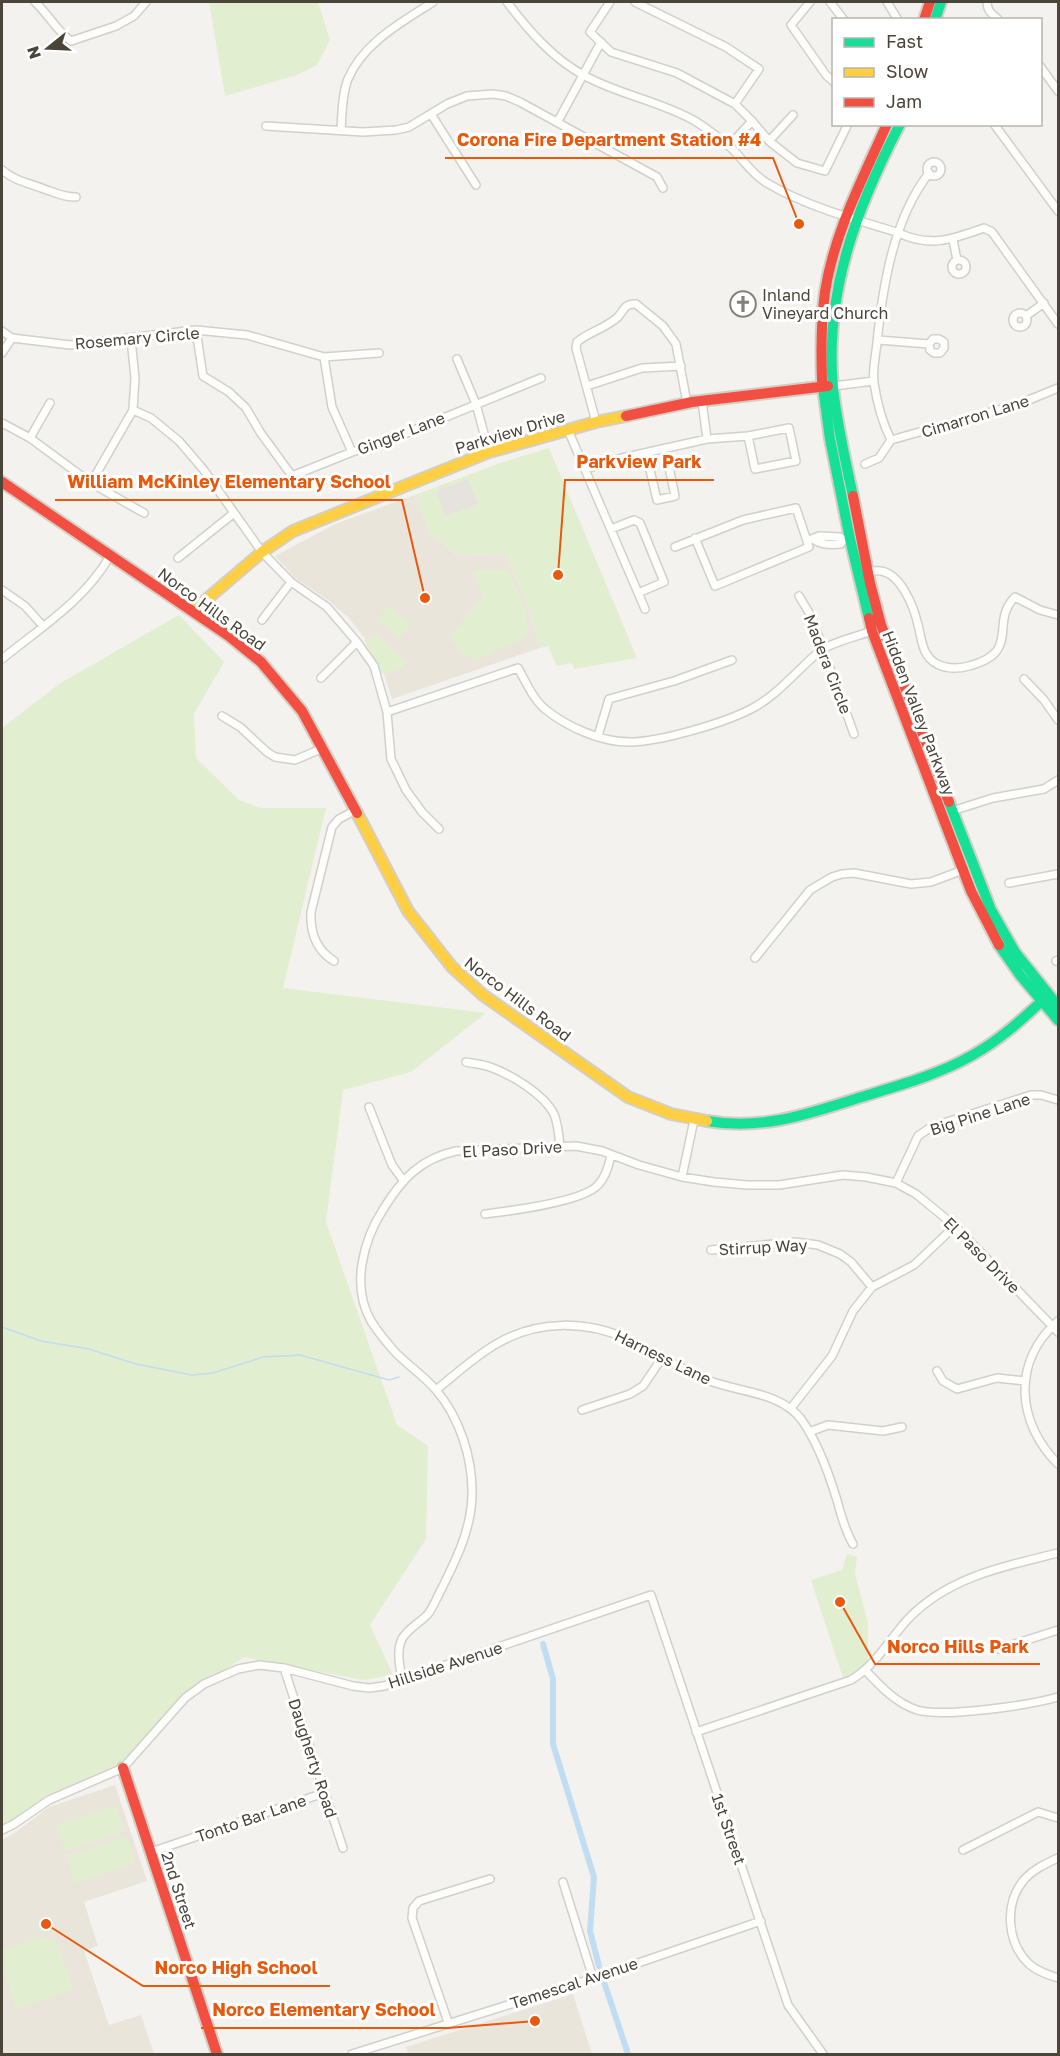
<svg xmlns="http://www.w3.org/2000/svg" width="1060" height="2056" font-family="'Golos Text',sans-serif">
	<style>
		.education { fill: #eae5da }
		.green { fill: #e1eecf }
		.parking { fill: #e6e3df }
		.lines { fill: none; stroke-linecap: round; stroke-linejoin: round }
		.stream { stroke: #c0ddf1; stroke-width: 1.5 }
		.canal { stroke: #c0ddf1; stroke-width: 6 }
		.street-casing { stroke: #d2d0cb; stroke-width: 10 }
		.fast-casing { stroke: #d3cfc5; stroke-width: 14 }
		.slow-casing { stroke: #d3cfc5; stroke-width: 14 }
		.jam-casing { stroke: #d3cfc5; stroke-width: 14 }
		.street { stroke: #fdfdfc; stroke-width: 7 }
		.fast { stroke: #16e098; stroke-width: 10 }
		.slow { stroke: #ffcf43; stroke-width: 10 }
		.jam { stroke: #f24e42; stroke-width: 10 }
		.labels { text-anchor: middle; stroke-width: 6; stroke-linejoin: round; paint-order: stroke }
		.poi-label { font-size: 16px; fill: #4b4439; stroke: #fff; text-anchor: start }
		.street-label { font-size: 16px; fill: #4b4439; stroke: #fff }
		.leader { fill: none; stroke: #e8590c; stroke-width: 2 }
		.callout-dot { fill: #e8590c; stroke: #fff; stroke-width: 2 }
		.callout-label { font-size: 18px; text-anchor: middle; font-weight: bold; fill: #e8590c; stroke: #fff; stroke-width: 6; stroke-linejoin: round; paint-order: stroke }
	</style>
	<rect width="100%" height="100%" fill="#f4f2ee"/>
	<path class="education" d="M 415,495 L 430,533 L 456,555 L 505,554 L 524,595 L 540,648 L 392,699 L 384,674 L 369,644 L 349,618 L 328,600 L 295,578 L 275,556 L 335,524 Z
		M 115,1785 L 147,1881 L 84,1902 L 98,1946 L 84,1951 L 109,2025 L 141,2015 L 154,2054 L 2,2054 L 2,1840 L 16,1832 L 49,1807 Z
		M 573,1994 L 592,2054 L 408,2054 L 406,2047 Z"/>
	<path class="green" d="M 209,2 L 318,2 L 330,40 L 317,65 L 297,75 L 225,96 Z
		M 549,448 L 637,658 L 574,669 L 572,663 L 557,666 L 548,646 L 540,648 L 524,595 L 505,554 L 456,555 L 430,533 L 415,495 L 503,462 Z
		M 473,570 L 508,570 L 526,611 L 528,636 L 478,659 L 467,657 L 449,638 L 482,597 Z
		M 389,605 L 411,625 L 400,638 L 377,619 Z
		M 179,615 L 224,662 L 194,714 L 196,758 L 239,800 L 261,808 L 326,808 L 283,988 L 486,1013 L 411,1072 L 343,1090 L 326,1222 L 397,1425 L 428,1446 L 426,1539 L 370,1625 L 393,1675 L 363,1680 L 244,1657 L 185,1698 L 123,1768 L 49,1800 L 2,1830 L 2,728 L 59,684 Z
		M 377,635 L 406,662 L 402,669 L 381,674 L 364,640 Z
		M 847,1554 L 857,1557 L 855,1574 L 868,1623 L 868,1661 L 859,1670 L 843,1678 L 811,1580 L 842,1570 Z
		M 116,1805 L 125,1831 L 65,1851 L 56,1825 Z
		M 127,1837 L 135,1863 L 75,1883 L 66,1856 Z
		M 36,1938 L 49,1938 L 57,1942 L 73,1989 L 16,2009 L 2,1966 L 2,1950 Z"/>
	<path class="parking" d="M 468,479 L 478,504 L 445,516 L 436,491 Z"/>
	<g class="lines">
		<path class="stream" d="M 2,1327 L 41,1341 L 89,1349 L 136,1364 L 192,1375 L 213,1373 L 263,1357 L 300,1355 L 389,1380 L 399,1377"/>
		<path class="canal" d="M 543,1644 L 553,1679 L 553,1744 L 594,1877 L 590,1931 L 599,1966
			M 604,1982 L 628,2054"/>
		<g class="street-casing">
			<path id="street" d="M 35,2 C 49,15 56,30 71,41 L 116,26 L 134,16 L 146,2
				M 507,2 C 528,30 553,59 585,76 C 620,95 660,101 695,121 C 706,128 718,137 728,145 C 742,157 751,174 767,183 C 807,207 855,219 899,233 C 930,248 953,239 984,228 L 992,232 L 1058,324
				M 610,2 L 590,32 L 611,52 L 677,73 L 735,104 L 752,121 L 769,141 L 797,163 L 825,171 L 848,124
				M 635,2 L 726,47 L 759,69 L 735,104
				M 810,2 L 791,25 L 826,75 L 834,82
				M 830,2 L 844,20
				M 887,2 L 898,20
				M 987,2 C 987,11 992,14 999,20
				M 1040,66 L 1058,91
				M 431,114 L 476,185
				M 558,121 L 601,42
				M 994,124 L 1058,211
				M 266,126 L 363,132 L 396,130 L 409,127 L 447,104 L 467,96 L 493,94 L 506,96 L 520,102 L 657,177 L 663,188
				M 341,130 C 342,114 342,94 348,79 C 363,43 402,22 433,2
				M 769,141 L 793,115
				M 729,146 L 752,121
				M927 169a7 7 0 1 1 14 0a7 7 0 1 1-14 0Z
				M 2,170 C 15,181 29,183 44,189 C 57,193 62,197 76,197
				M 953,240 L 957,260
				M952 267a7 7 0 1 1 14 0a7 7 0 1 1-14 0Z
				M1013 320a7 7 0 1 1 14 0a7 7 0 1 1-14 0Z
				M 1026,316 L 1044,303
				M 196,330 L 203,376 L 229,392 L 246,408 L 260,432 L 292,476 L 352,452 L 397,437 L 541,378
				M 2,331 L 12,338 L 70,345 L 196,330 L 247,335 L 324,357 L 379,353
				M 878,340 L 929,344 L 933,339 L 939,339 L 944,342 L 944,348 L 940,353 L 934,353 L 930,350 L 929,344
				M 2,353 L 12,338
				M 324,357 L 332,407 L 352,452
				M 457,359 L 476,404 L 489,452
				M 587,386 L 642,368 L 681,366
				M 833,386 L 874,381
				M 702,401 L 707,439
				M 133,410 L 151,418 L 179,441 L 203,469 L 262,552 L 291,582 L 327,607 L 357,642 L 374,666 L 387,712 L 391,759 L 406,790 L 422,812 L 439,829
				M 596,422 L 576,348 L 577,342 C 589,332 606,328 618,317 C 624,310 625,303 636,304 L 663,326 L 676,344 L 687,403
				M 2,423 L 30,438 L 91,483 L 144,513
				M 568,430 L 645,609
				M 30,438 L 50,403
				M 891,440 C 882,422 877,403 874,383 C 872,370 876,355 877,342 C 883,285 893,220 929,173
				M 891,440 L 1019,404 L 1058,388
				M 646,453 L 657,500 L 675,496 L 665,448
				M 865,464 L 879,458 L 891,440
				M 586,469 L 622,458 L 707,439 L 748,436 L 789,428 L 796,461 L 755,469 L 748,436
				M 91,483 L 133,410 L 135,378 L 131,339
				M 611,529 L 634,520 L 640,523 L 664,582 L 638,593
				M 813,539 C 821,545 830,545 841,544 L 843,540 L 850,539
				M 809,540 L 819,536 L 840,537 L 843,540
				M 675,547 L 743,520 L 796,508 L 809,547 L 715,586 L 695,538
				M 178,558 L 234,513
				M 867,572 C 872,571 877,570 881,571 C 901,574 914,607 918,625 C 922,640 922,656 937,664 C 947,669 958,669 969,666 C 1022,652 989,623 1015,597 L 1040,610 L 1058,615
				M 2,590 L 25,606 L 43,626
				M 799,596 L 811,616 L 854,734
				M 262,620 L 291,582
				M 2,659 C 40,628 85,600 110,556
				M 321,678 L 357,642
				M 1024,679 L 1044,700 L 1058,720
				M 387,712 L 518,668 C 526,682 533,699 545,709 C 567,727 601,742 629,742 C 660,742 724,723 751,709 C 777,696 799,668 821,650 C 833,642 858,636 872,631
				M 222,716 L 240,727 L 267,752 L 275,757 L 295,760 L 323,748
				M 598,736 L 609,699 L 674,681 L 732,660
				M 952,811 L 993,798 L 1044,789 L 1058,780
				M 1009,883 L 1058,874
				M 755,958 L 810,890 L 832,877 L 842,874 L 854,873 L 911,884 L 931,882 L 963,870
				M 334,961 C 316,950 310,933 311,912 L 332,827 L 339,819 L 356,810
				M 1056,961 L 1058,960
				M 466,1062 C 474,1064 482,1064 490,1067 C 510,1074 544,1094 554,1114 C 558,1124 559,1135 560,1146
				M 369,1107 L 392,1165 L 403,1180
				M 682,1177 L 694,1120
				M 896,1183 L 918,1136 L 931,1127 L 1031,1095 L 1041,1095 L 1058,1100
				M 485,1214 C 509,1211 583,1202 598,1185 C 606,1177 609,1165 611,1155
				M 711,1250 L 795,1242 L 818,1245 L 840,1254 L 851,1262 L 872,1287
				M 1058,1321 C 1012,1361 1016,1422 1058,1464
				M 937,1371 L 943,1381 L 957,1389 L 997,1378 L 1025,1381
				M 436,1390 C 456,1374 475,1356 498,1343 C 538,1320 587,1320 629,1340 C 656,1353 681,1370 710,1381 C 739,1392 780,1392 801,1419 C 817,1441 828,1471 836,1497 C 841,1514 844,1529 853,1544
				M 791,1408 L 832,1356 L 853,1311 L 872,1287 L 914,1265 L 955,1226
				M 582,1410 L 630,1394 L 643,1386 L 662,1358
				M 809,1432 L 828,1425 L 883,1431 L 902,1427
				M 999,1649 L 1058,1630
				M 284,1668 L 343,1848
				M 866,1671 C 881,1687 896,1703 917,1710 C 944,1718 1030,1705 1058,1697
				M 402,1680 C 400,1667 396,1651 402,1639 C 408,1628 420,1623 428,1614 C 433,1608 437,1597 441,1590 C 456,1560 471,1530 472,1496 C 473,1459 460,1418 436,1390 C 424,1376 409,1366 396,1353 C 387,1343 378,1332 371,1321 C 351,1286 363,1240 384,1208 C 402,1179 420,1159 456,1151 L 576,1146 L 602,1151 L 639,1165 L 682,1177 L 714,1182 L 747,1185 L 779,1185 L 843,1175 L 866,1177 L 896,1183 L 916,1194 L 955,1226 L 1058,1332
				M 696,1732 L 851,1680 C 876,1665 889,1640 908,1619 C 948,1577 1005,1566 1058,1553
				M 2,1830 L 14,1824 L 49,1800 L 123,1768 L 185,1698 L 204,1684 L 238,1669 L 259,1665 L 284,1668 L 353,1686 L 369,1688 L 384,1686 L 651,1595 L 788,2005 L 823,2054
				M 963,1850 L 1038,1812 L 1058,1818
				M 151,1852 L 318,1795
				M 1058,1858 C 1045,1864 1032,1870 1023,1881 C 1004,1905 1007,1943 1029,1964 C 1037,1971 1048,1975 1058,1978
				M 563,1882 L 593,1978
				M 448,2022 L 412,1918 L 413,1908 L 419,1901 L 490,1879
				M 352,2054 L 597,1977 L 761,1921"/>
		</g>
		<g class="fast-casing">
			<path id="fast" d="M 935,20 L 941,2
				M 822,380 L 830,439 L 850,539 L 869,618
				M 853,496 C 845,460 837,424 833,388 C 824,292 857,207 900,124
				M 949,802 L 991,910 L 1015,952 L 1058,1006
				M 999,945 L 1020,975 L 1058,1020
				M 707,1121 C 766,1131 813,1112 868,1095 C 904,1084 939,1074 971,1056 C 1000,1040 1024,1018 1047,996"/>
		</g>
		<g class="slow-casing">
			<path id="slow" d="M 193,611 L 262,552 L 293,531 L 489,452 L 596,422 L 626,416
				M 357,813 L 408,911 L 452,967 L 483,995 L 628,1097 L 671,1114 L 707,1121"/>
		</g>
		<g class="jam-casing">
			<path id="jam" d="M 924,20 L 930,2
				M 822,380 C 821,351 821,321 825,292 C 834,233 863,178 887,124
				M 626,416 L 692,402 L 828,386
				M 2,482 L 229,636 L 261,662 L 302,711 L 357,813
				M 853,496 L 870,583 L 881,625 L 949,802
				M 869,618 L 872,631 L 971,891 L 999,945
				M 123,1768 L 217,2054"/>
		</g>
		<use href="#street" class="street"/>
		<use href="#fast" class="fast"/>
		<use href="#slow" class="slow"/>
		<use href="#jam" class="jam"/>
	</g>
	<defs>
		<g id="church-ring" transform="scale(1.35)"><circle r="9.5" fill="#fff" stroke="#868178" stroke-width="1.5"/><path d="M-1.2-6h2.4v3.5h3.3v2.4h-3.3V6h-2.4V-.1h-3.3v-2.4h3.3Z" fill="#868178"/></g>
	</defs>
	<g fill-rule="evenodd">
		<use href="#church-ring" x="743" y="304"/>
	</g>
	<g class="labels">
		<g class="poi-label">
			<text x="762" y="301">Inland<tspan x="762" dy="18">Vineyard Church</tspan></text>
		</g>
		<g class="street-label">
			<text transform="translate(137 338) rotate(-5)" y="6">Rosemary Circle</text>
			<text transform="translate(975 416) rotate(-17)" y="6">Cimarron Lane</text>
			<text transform="translate(510 432) rotate(-17)" y="6">Parkview Drive</text>
			<text transform="translate(401 433) rotate(-21)" y="6">Ginger Lane</text>
			<text transform="translate(212 609) rotate(36)" y="6">Norco Hills Road</text>
			<text transform="translate(828 664) rotate(69)" y="6">Madera Circle</text>
			<text transform="translate(919 713) rotate(69)" y="6">Hidden Valley Parkway</text>
			<text transform="translate(518 999) rotate(37)" y="6">Norco Hills Road</text>
			<text transform="translate(980 1114) rotate(-18)" y="6">Big Pine Lane</text>
			<text transform="translate(512 1149) rotate(-3)" y="6">El Paso Drive</text>
			<text transform="translate(763 1247) rotate(-3)" y="6">Stirrup Way</text>
			<text transform="translate(982 1255) rotate(45)" y="6">El Paso Drive</text>
			<text transform="translate(663 1357) rotate(26)" y="6">Harness Lane</text>
			<text transform="translate(445 1665) rotate(-18)" y="6">Hillside Avenue</text>
			<text transform="translate(313 1758) rotate(72)" y="6">Daugherty Road</text>
			<text transform="translate(251 1818) rotate(-19)" y="6">Tonto Bar Lane</text>
			<text transform="translate(729 1829) rotate(71)" y="6">1st Street</text>
			<text transform="translate(179 1890) rotate(72)" y="6">2nd Street</text>
			<text transform="translate(574 1983) rotate(-18)" y="6">Temescal Avenue</text>
		</g>
	</g>
	<path class="leader" d="M799 224L773 158H445M558 575L565 480H714M425 598L402 500H55M840 1602L875 1664H1040M46 1924L143 1986H330M535 2021L448 2028H201"/>
	<g class="callout-dot">
		<circle cx="799" cy="224" r="6"/>
		<circle cx="558" cy="575" r="6"/>
		<circle cx="425" cy="598" r="6"/>
		<circle cx="840" cy="1602" r="6"/>
		<circle cx="46" cy="1924" r="6"/>
		<circle cx="535" cy="2021" r="6"/>
	</g>
	<g class="callout-label">
		<text x="609" y="146">Corona Fire Department Station #4</text>
		<text x="639" y="468">Parkview Park</text>
		<text x="229" y="488">William McKinley Elementary School</text>
		<text x="958" y="1653">Norco Hills Park</text>
		<text x="236" y="1974">Norco High School</text>
		<text x="324" y="2016">Norco Elementary School</text>
	</g>
	<rect width="1060" height="2056" fill="none" stroke="#4b4439" stroke-width="6"/>
	<rect x="832" y="18" width="210" height="108" fill="#ffffff" stroke="#b7b4b0" stroke-width="1.5"/>
	<rect x="844" y="38" width="30" height="9" fill="#16e098" stroke="#b7b4b0" stroke-width="1.5"/>
	<text x="886" y="48" font-size="18" fill="#4b4439">Fast</text>
	<rect x="844" y="68" width="30" height="9" fill="#ffcf43" stroke="#b7b4b0" stroke-width="1.5"/>
	<text x="886" y="78" font-size="18" fill="#4b4439">Slow</text>
	<rect x="844" y="98" width="30" height="9" fill="#f24e42" stroke="#b7b4b0" stroke-width="1.5"/>
	<text x="886" y="108" font-size="18" fill="#4b4439">Jam</text>
	<g transform="translate(48 48) rotate(252)" stroke="#ffffff" stroke-width="4.5" paint-order="stroke">
	<path d="M0-4.5L10 22L0 15L-10 22Z" fill="#4b4439"/>
	<text y="-9" font-size="16" font-weight="bold" text-anchor="middle" fill="#4b4439">N</text>
	</g>
</svg>
